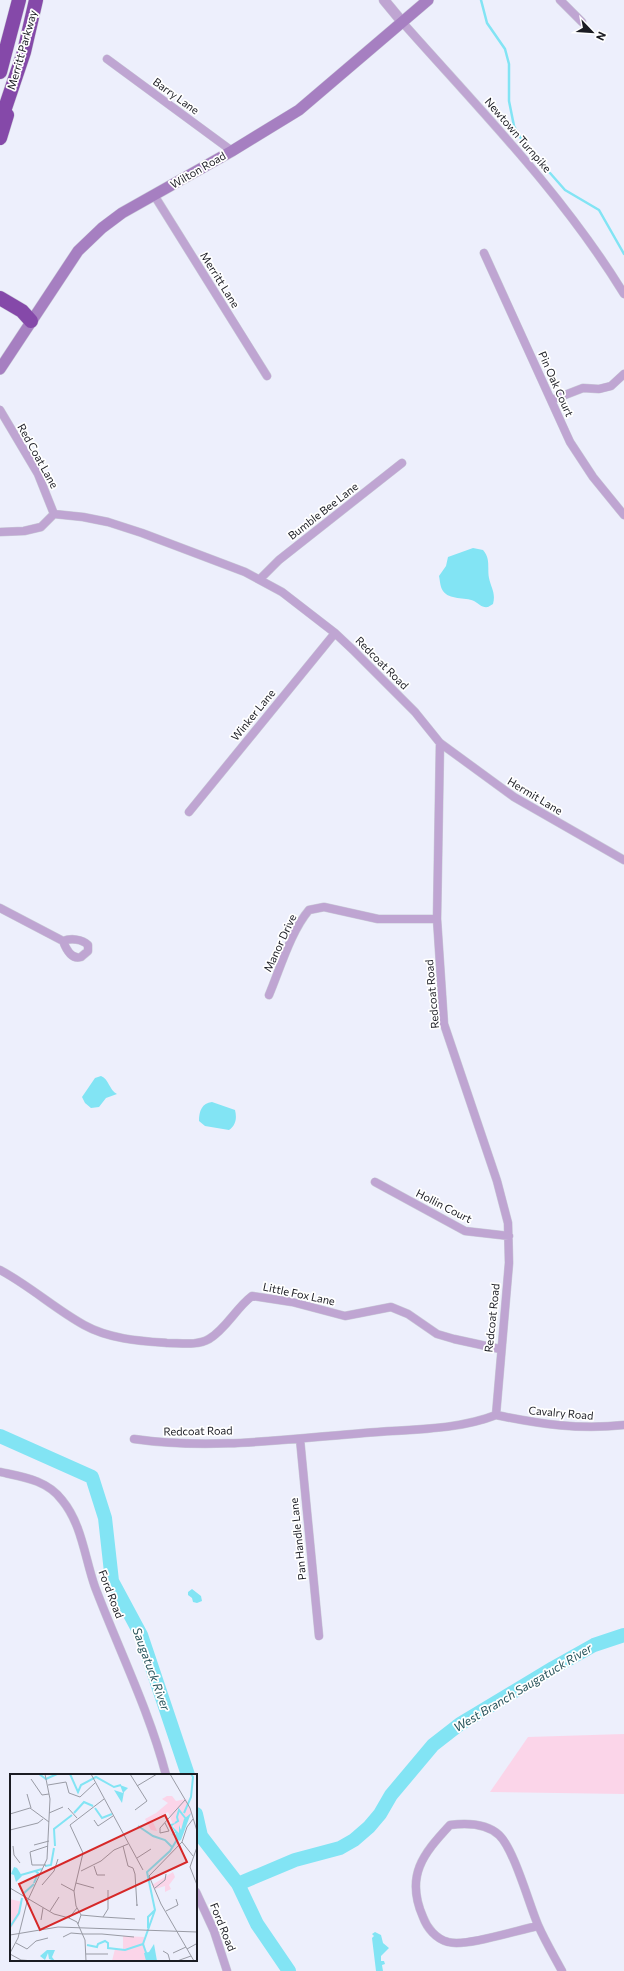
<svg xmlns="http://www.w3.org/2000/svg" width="624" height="1971" font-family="Commissioner,sans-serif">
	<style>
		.green { fill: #fbd5e9 }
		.water { fill: #82e4f4 }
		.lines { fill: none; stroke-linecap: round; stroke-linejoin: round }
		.stream { stroke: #82e4f4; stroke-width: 2.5 }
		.river { stroke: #82e4f4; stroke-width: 14 }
		.minor-casing { stroke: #cbcdd9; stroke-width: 9 }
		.tertiary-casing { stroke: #cbcdd9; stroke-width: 11 }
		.secondary-casing { stroke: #cbcdd9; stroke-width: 12 }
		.motorway-casing { stroke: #cbcdd9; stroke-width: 15 }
		.minor { stroke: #bfa5d2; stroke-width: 8 }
		.tertiary { stroke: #bfa5d2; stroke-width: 10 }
		.secondary { stroke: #a67fc1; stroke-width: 11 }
		.motorway { stroke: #8549a9; stroke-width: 14 }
		.labels { text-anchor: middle; stroke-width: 3.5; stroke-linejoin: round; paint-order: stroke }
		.street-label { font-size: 11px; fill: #1b1c23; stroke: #fff }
		.water-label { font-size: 12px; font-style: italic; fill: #28545b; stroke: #fff }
		.inset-river { fill: none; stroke: #82e4f4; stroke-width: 2 }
		.inset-road { fill: none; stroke: #999ba5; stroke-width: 1 }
		.view { fill: #d62828; fill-opacity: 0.15; stroke: #d62828; stroke-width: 2 }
		.inset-edge { fill: none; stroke: #1b1c23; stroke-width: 2 }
	</style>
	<rect width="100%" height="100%" fill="#edeffc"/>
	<path class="green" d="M 624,1734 L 624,1794 L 490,1792 L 528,1737 Z"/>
	<path class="water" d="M 473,548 L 483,550 C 491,559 487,568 489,578 C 491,588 496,593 493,604 L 488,607 C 482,608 479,604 474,601 C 465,597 449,600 443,591 C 440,587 440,580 439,576 L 446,566 L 448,557 Z
		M 101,1076 C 109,1079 109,1090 117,1094 L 106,1098 L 99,1107 L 91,1108 L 85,1103 L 82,1097 L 95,1078 Z
		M 212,1102 L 235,1110 C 237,1118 236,1125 229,1130 L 205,1126 L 199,1121 C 199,1111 202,1103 212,1102 Z
		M 192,1589 L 201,1596 L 202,1601 L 197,1603 L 193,1602 L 192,1598 L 188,1595 L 188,1592 Z
		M 624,1630 L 624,1641 L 617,1642 L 617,1633 Z
		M 375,1932 L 381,1935 L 383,1943 L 389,1948 L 381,1956 L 381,1961 L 384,1961 L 385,1964 L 382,1965 L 383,1971 L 376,1971 L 372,1938 L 374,1936 L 372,1934 Z"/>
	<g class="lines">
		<path class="stream" d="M 481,0 L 487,23 L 505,49 L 509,64 L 509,101 L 514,126 L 523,142 L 544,167
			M 550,173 L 565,190 L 599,210 L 624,254"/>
		<path class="river" d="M 0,1436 L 92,1477 L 105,1518 L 112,1581 L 141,1635 L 188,1775
			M 196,1814 L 201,1836 L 238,1884 L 257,1924 L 289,1971
			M 238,1884 L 295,1860 L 340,1848 L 354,1840 L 369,1827 L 380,1814 L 391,1795 L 433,1745 L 460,1724 L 553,1668 L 594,1645 L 624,1635"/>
		<g class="minor-casing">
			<path id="minor" d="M 560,0 L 582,22
				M 403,23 C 480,110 563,194 624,294
				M 107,59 L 232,151
				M 154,195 L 267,376
				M 484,253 L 570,442 L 593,477 L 624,515
				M 552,400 L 583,388 L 599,389 L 611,386 L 624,374
				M 0,410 L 38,474 L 54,514
				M 54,514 L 83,517 L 108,522 L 142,533 L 245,572 L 282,592 L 335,633 L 353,650 L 415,712 L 440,743 L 514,797 L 624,860
				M 0,532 L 24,531 L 41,527 L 54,514
				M 260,579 L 279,560 L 402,463
				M 440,743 L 437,919 L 444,1024 L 497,1181 L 508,1223 L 509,1263 L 496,1415
				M 189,812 L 335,633
				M 0,908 L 63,941 C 71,938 82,939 88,945 L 88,951 L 81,957 C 71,960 66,949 63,941
				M 269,995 C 280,969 291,931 309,910 L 324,907 L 378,919 L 437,919
				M 375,1182 L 465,1231 L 509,1236
				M 0,1270 C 30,1286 55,1309 84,1325 C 109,1339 140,1341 167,1343 C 181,1343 197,1346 209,1339 C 226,1329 236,1308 252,1296 L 292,1302 L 345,1316 L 391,1307 L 408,1314 L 437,1334 L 454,1339 L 500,1349
				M 496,1415 C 539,1424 580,1430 624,1425
				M 134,1439 C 210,1450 288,1439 364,1433 C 407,1429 455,1431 496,1415
				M 300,1439 L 319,1636
				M 0,1472 C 23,1477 47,1480 62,1500 C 82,1524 85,1559 95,1587 C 119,1650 149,1710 166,1775
				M 196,1892 L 214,1931 L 227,1971
				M 538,1926 C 518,1930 466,1947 448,1942 C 436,1939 427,1928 423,1917 C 405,1876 423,1854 450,1825 C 466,1823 486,1823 499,1835 C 514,1849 529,1904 538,1925 C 545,1941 554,1956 562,1971"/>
		</g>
		<g class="tertiary-casing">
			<path id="tertiary" d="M 384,0 L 403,23"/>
		</g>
		<g class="secondary-casing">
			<path id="secondary" d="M 0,369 L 78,251 L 102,228 L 122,213 L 232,151 L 299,110 L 428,0"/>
		</g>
		<g class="motorway-casing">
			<path id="motorway" d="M 0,72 L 19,0
				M 0,123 L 24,52 L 36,0
				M 0,138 L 7,115
				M 0,298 L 22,311 L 31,321"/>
		</g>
		<use href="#minor" class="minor"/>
		<use href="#tertiary" class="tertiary"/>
		<use href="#secondary" class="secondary"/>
		<use href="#motorway" class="motorway"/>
	</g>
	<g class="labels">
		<g class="street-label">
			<text transform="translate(22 50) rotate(-74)" y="4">Merritt Parkway</text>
			<text transform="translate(176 96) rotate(36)" y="4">Barry Lane</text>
			<text transform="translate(518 135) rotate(49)" y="4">Newtown Turnpike</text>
			<text transform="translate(198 170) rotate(-30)" y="4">Wilton Road</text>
			<text transform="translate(220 280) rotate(58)" y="4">Merritt Lane</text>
			<text transform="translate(556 384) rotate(66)" y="4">Pin Oak Court</text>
			<text transform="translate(38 456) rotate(61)" y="4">Red Coat Lane</text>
			<text transform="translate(323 511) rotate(-38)" y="4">Bumble Bee Lane</text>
			<text transform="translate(382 663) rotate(45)" y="4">Redcoat Road</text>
			<text transform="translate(253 715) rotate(-51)" y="4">Winker Lane</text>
			<text transform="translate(535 796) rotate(31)" y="4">Hermit Lane</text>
			<text transform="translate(280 943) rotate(-65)" y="4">Manor Drive</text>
			<text transform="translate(432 994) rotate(-95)" y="4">Redcoat Road</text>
			<text transform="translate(444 1206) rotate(27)" y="4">Hollin Court</text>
			<text transform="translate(299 1294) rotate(12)" y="4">Little Fox Lane</text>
			<text transform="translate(492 1318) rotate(-84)" y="4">Redcoat Road</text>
			<text transform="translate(561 1413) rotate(5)" y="4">Cavalry Road</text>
			<text transform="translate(198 1431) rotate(-1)" y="4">Redcoat Road</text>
			<text transform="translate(298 1539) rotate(-96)" y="4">Pan Handle Lane</text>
			<text transform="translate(111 1594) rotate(69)" y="4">Ford Road</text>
			<text transform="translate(223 1927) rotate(68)" y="4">Ford Road</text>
		</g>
		<g class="water-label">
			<text transform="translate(151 1669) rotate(70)" y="4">Saugatuck River</text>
			<text transform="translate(523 1688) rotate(-31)" y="4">West Branch Saugatuck River</text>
		</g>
	</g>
	<g transform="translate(10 1774)">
		<rect width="187" height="187" fill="#edeffc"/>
		<path d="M 157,22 L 162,22 L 166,27 L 176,25 L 182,39 L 172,57 L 170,51 L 169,59 L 164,53 L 158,38 L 142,46 L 147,57 L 141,56 L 135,45 L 146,39 L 158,29 L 152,25 ZM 163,98 L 165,103 L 159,111 L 161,115 L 155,118 L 155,112 L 145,115 L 142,111 ZM 0,125 L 12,128 L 10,140 L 0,156 ZM 113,162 L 134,163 L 136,187 L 102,187 L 105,175 L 113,176 Z" fill="#fbd5e9"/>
		<path d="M 110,11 L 118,14 L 114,18 L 112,29 L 104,16 L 113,19 ZM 181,39 L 171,66 L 169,67 L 165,62 L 166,59 L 161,61 L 165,58 L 160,50 L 166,49 L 162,52 L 169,59 L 169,51 L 171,56 L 174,45 ZM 4,93 L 7,94 L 12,102 L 6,108 L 4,101 L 1,100 ZM 144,170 L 147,187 L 136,187 L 134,179 L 139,178 ZM 37,176 L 45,176 L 42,183 L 45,187 L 39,185 L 38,179 L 35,186 L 30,182 Z" fill="#82e4f4"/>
		<path class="inset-river" d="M 29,0 L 36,5 L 47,0M 60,0 L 68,18 L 71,11 L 86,3 L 104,13 L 111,11M 85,34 L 92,44 L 102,40M 64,39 L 74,28 L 83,32M 174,39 L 181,23 L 183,3 L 181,0M 165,49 L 168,47 L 167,43 L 169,36 L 176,45M 128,52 L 143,62 L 155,66 L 162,73M 45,72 L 44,55 L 62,41M 35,92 L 41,91 L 44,74M 11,101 L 32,95M 24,109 L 28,99 L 25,97M 13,120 L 24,110M 0,153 L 9,139 L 12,124M 138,154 L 138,143 L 145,136M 77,171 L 87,173 L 88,170 L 95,167 L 98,169 L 98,174 L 115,176 L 133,170M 139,187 L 133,170 L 145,136 L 137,98 L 160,77 L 168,64"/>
		<path class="inset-road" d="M 81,0 L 133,96M 120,0 L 137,27 L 125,36M 160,0 L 180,34 L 187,57M 21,5 L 32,21 L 39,20M 38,11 L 56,8 L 59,19 L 70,23 L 85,9M 127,12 L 147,0M 17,20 L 21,34M 58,34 L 67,44M 39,39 L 53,33M 0,40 L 20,34 L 39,48M 183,45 L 177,53 L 172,68 L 139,102 L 151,130 L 184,187M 84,46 L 88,52 L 103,42M 155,49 L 159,57 L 150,59 L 150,54 L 175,26M 0,56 L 28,49 L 33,45M 172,68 L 183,82M 24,71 L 39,67M 3,72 L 4,81 L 10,89M 113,72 L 118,92 L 123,94 L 125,100 L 127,132 L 127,130M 187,73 L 180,93 L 187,111M 127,84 L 141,75M 36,91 L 22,91 L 20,78 L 38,72M 84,92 L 87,101 L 95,101M 71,97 L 91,87 L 104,76 L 118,70M 66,109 L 84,114M 51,110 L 64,117M 32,111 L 44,97 L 48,85M 0,114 L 44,140 L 59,144 L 67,148 L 75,166 L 76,187M 145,114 L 155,106 L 156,100M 40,137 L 49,123M 156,137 L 168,131 L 166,125M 71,141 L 93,143 L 98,135 L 98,116M 93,143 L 125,145M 59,144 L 67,134M 31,146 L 33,134M 68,150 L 71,141 L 66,132 L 64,117 L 73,79 L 60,51 L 94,25M 73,160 L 92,160M 92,160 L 124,163M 0,161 L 48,153 L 187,158M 53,163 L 61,159 L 73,160M 6,169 L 17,175 L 26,167 L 38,164M 177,175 L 186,170 L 187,172M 153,177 L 158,180 L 160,187M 0,179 L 8,164 L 17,128 L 37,85 L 40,25 L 35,0M 163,179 L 176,173M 0,180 L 11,186 L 24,187M 76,180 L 98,180M 167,187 L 181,182"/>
		<path class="view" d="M 155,41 L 177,88 L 30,156 L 9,110 Z"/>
		<rect width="187" height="187" class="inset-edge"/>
	</g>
	<g transform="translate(592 32) rotate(115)" stroke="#ffffff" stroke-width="3" paint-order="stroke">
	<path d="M0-3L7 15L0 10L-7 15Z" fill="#1b1c23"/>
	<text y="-6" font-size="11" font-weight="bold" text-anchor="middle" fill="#1b1c23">N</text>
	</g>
</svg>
